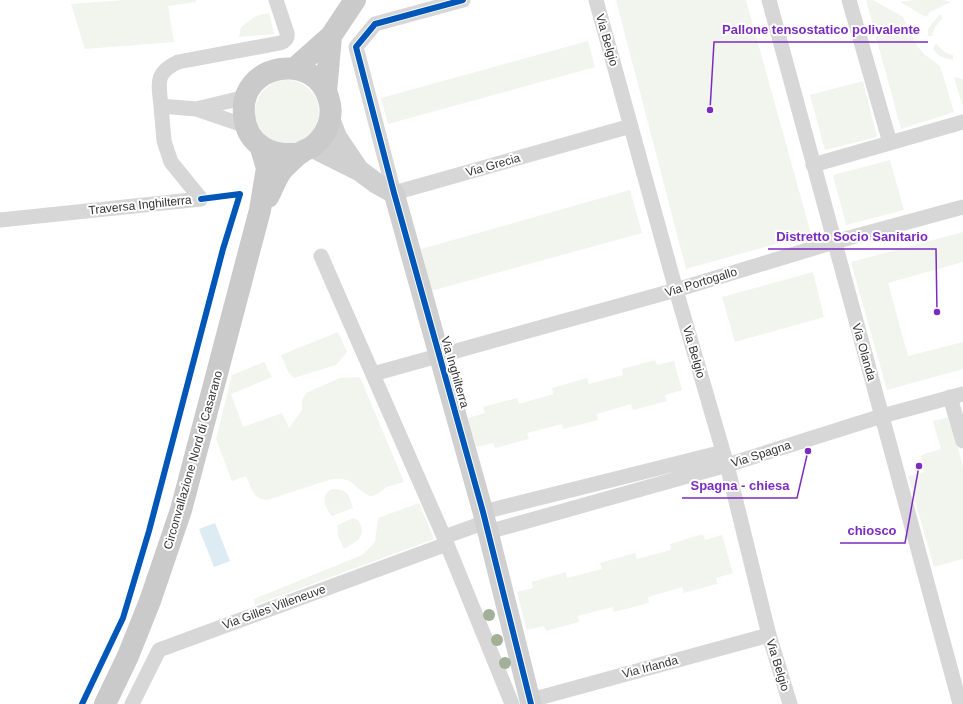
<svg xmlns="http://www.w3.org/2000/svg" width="963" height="704" font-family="Helvetica,sans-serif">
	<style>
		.green { fill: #f1f5ed }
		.water { fill: #ddebf3 }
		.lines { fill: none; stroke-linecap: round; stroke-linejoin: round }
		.street { stroke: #d7d7d7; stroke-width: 15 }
		.secondary { stroke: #d0d0d0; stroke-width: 21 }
		.primary { stroke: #cacaca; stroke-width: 22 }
		.cycleway-casing { stroke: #fff; stroke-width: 8 }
		.cycleway { stroke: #0057b8; stroke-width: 6 }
		.tree { fill: #a2b095 }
		.labels { text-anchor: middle; stroke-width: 4; stroke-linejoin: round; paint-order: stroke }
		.street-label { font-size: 12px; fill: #333; stroke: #fff }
		.leader { fill: none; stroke: #7b2cbf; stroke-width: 1.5 }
		.callout-dot { fill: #7b2cbf; stroke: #fff; stroke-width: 1.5 }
		.callout-label { font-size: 13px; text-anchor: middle; font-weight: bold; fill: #7b2cbf; stroke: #fff; stroke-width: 4; stroke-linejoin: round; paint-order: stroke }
	</style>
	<rect width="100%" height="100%" fill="#fff"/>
	<path class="green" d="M 123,0 L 196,0 L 196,2 L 168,6 L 174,42 L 85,49 L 71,4 Z
		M 616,0 L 746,0 L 811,234 L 686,269 Z
		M 866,0 L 873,0 L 903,17 L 916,44 L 924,54 L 940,66 L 954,112 L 901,129 Z
		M 915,0 L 942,0 L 951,2 L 930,12 L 926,17 L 900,2 Z
		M 269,13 L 274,34 L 239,37 L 241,27 L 256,16 Z
		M 940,14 L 943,18 L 935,27 L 932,36 L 928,36 L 928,29 Z
		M 588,41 L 595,67 L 388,124 L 381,98 Z
		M 936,44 L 946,53 L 953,55 L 953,60 C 944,58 937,57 933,48 Z
		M 954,77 L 963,79 L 963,107 Z
		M255 112a32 32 0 1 1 64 0a32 32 0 1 1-64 0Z
		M 863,81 L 877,137 L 825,150 L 810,95 Z
		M 890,160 L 904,210 L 846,225 L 833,175 Z
		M 630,190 L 642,233 L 431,291 L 421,249 Z
		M 963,232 L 963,262 L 888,283 L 908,356 L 963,342 L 963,369 L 887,390 L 851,262 Z
		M 813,272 L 824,317 L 735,342 L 722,297 Z
		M 338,332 L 347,352 L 336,365 L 294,378 L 288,372 L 281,355 Z
		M 655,360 L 657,365 L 674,361 L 682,390 L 665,395 L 667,401 L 633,410 L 631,404 L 597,414 L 598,420 L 563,429 L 562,424 L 527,433 L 529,439 L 495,448 L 493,443 L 476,447 L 468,418 L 485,413 L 483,407 L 517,398 L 519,404 L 553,394 L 552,388 L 587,378 L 589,384 L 623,375 L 622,369 Z
		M 264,362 L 272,377 L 231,394 L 243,427 L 282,413 L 289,428 L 302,410 L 302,400 L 306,393 L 340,378 L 360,377 L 404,482 L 387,487 L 376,495 L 370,496 C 353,489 356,477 332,479 L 267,500 C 252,499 252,488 246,476 L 232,481 L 216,439 L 232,375 Z
		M 950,417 L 963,467 L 963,559 L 934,567 L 908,476 L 924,472 L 921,455 L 941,449 L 933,421 Z
		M 332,489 C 347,489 349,494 353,508 L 332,516 C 324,507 320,495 332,489 Z
		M 419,503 L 434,539 L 255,605 L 254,599 L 362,555 L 375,542 L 378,518 Z
		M 353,518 L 358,520 C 368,536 357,541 344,549 L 338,536 L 338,525 Z
		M 703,534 L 705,540 L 722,535 L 733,573 L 716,578 L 717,584 L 684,593 L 682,587 L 648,597 L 649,603 L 614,612 L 612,607 L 578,616 L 579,622 L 546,631 L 544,626 L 527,630 L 517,592 L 533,588 L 532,582 L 566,572 L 567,578 L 602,569 L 600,563 L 635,553 L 637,559 L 671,550 L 670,544 Z"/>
	<path class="water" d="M 215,523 L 230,561 L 214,567 L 199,529 Z"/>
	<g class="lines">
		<path class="street" d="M 463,0 L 375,24 L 356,47 L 394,193 L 631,126
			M 596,0 L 676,290 L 727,465 L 769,635 L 790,704
			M 769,0 L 960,704
			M 849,0 L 890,143
			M 196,109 L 246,97
			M 246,126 L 196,109 L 161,106 C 159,84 154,73 178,62 L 280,43 C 286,41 288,39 287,33 L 276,0
			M 813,165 L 963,122
			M 0,220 L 201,199 L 171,162 L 164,141 L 161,106
			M 321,256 L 444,537 L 512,704
			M 373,374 L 676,290 L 834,242 L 963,207
			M 950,397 L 963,441
			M 483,512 L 723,452
			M 488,532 L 727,465 L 882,416 L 963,394
			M 444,537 L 486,522
			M 531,700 L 769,635
			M 132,704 L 159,650 L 447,544"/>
		<path class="secondary" d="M 330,120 L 337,138 L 358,169
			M 312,147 L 360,171 L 376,183 L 394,193 L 483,512 L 531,704"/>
		<path class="primary" d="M 295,68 L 331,36 L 355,0
			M 326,92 L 331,36
			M 268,197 C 273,188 277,175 284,168 C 289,163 294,158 300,153 C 304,150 309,149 313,146 C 327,135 334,117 329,100 C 316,50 239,63 244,114 C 246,145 272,158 301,153
			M 105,704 L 128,656 L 150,601 L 181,510 L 260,210 L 267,168 L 260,145"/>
		<g class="cycleway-casing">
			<path id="cycleway" d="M 463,0 L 375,24 L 356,47 L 394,193 L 483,512 L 531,704
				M 82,704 L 123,618 L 149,531 L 223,249 L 240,194 L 201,199"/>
		</g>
		<use href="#cycleway" class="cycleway"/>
	</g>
	<g class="tree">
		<circle cx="489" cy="615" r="6"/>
		<circle cx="497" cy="640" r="6"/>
		<circle cx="505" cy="663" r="6"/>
	</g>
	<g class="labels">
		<g class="street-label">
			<text transform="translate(607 40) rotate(74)" y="4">Via Belgio</text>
			<text transform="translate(493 165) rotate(-16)" y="4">Via Grecia</text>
			<text transform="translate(140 205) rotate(-6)" y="4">Traversa Inghilterra</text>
			<text transform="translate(701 282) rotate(-17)" y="4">Via Portogallo</text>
			<text transform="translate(694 352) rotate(74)" y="4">Via Belgio</text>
			<text transform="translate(864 352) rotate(74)" y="4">Via Olanda</text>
			<text transform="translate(455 372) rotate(74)" y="4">Via Inghilterra</text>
			<text transform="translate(761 454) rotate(-18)" y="4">Via Spagna</text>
			<text transform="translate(193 460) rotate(-74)" y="4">Circonvallazione Nord di Casarano</text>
			<text transform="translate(274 607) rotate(-20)" y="4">Via Gilles Villeneuve</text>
			<text transform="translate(778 665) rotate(73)" y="4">Via Belgio</text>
			<text transform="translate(650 667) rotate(-15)" y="4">Via Irlanda</text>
		</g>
	</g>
	<path class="leader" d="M710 110L714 42H928M937 312L936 249H768M808 451L797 498H682M919 466L905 543H840"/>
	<g class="callout-dot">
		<circle cx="710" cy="110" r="4"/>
		<circle cx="937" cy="312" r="4"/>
		<circle cx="808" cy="451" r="4"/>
		<circle cx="919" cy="466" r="4"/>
	</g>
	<g class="callout-label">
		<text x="821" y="34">Pallone tensostatico polivalente</text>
		<text x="852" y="241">Distretto Socio Sanitario</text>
		<text x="740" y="490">Spagna - chiesa</text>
		<text x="872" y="535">chiosco</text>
	</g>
</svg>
